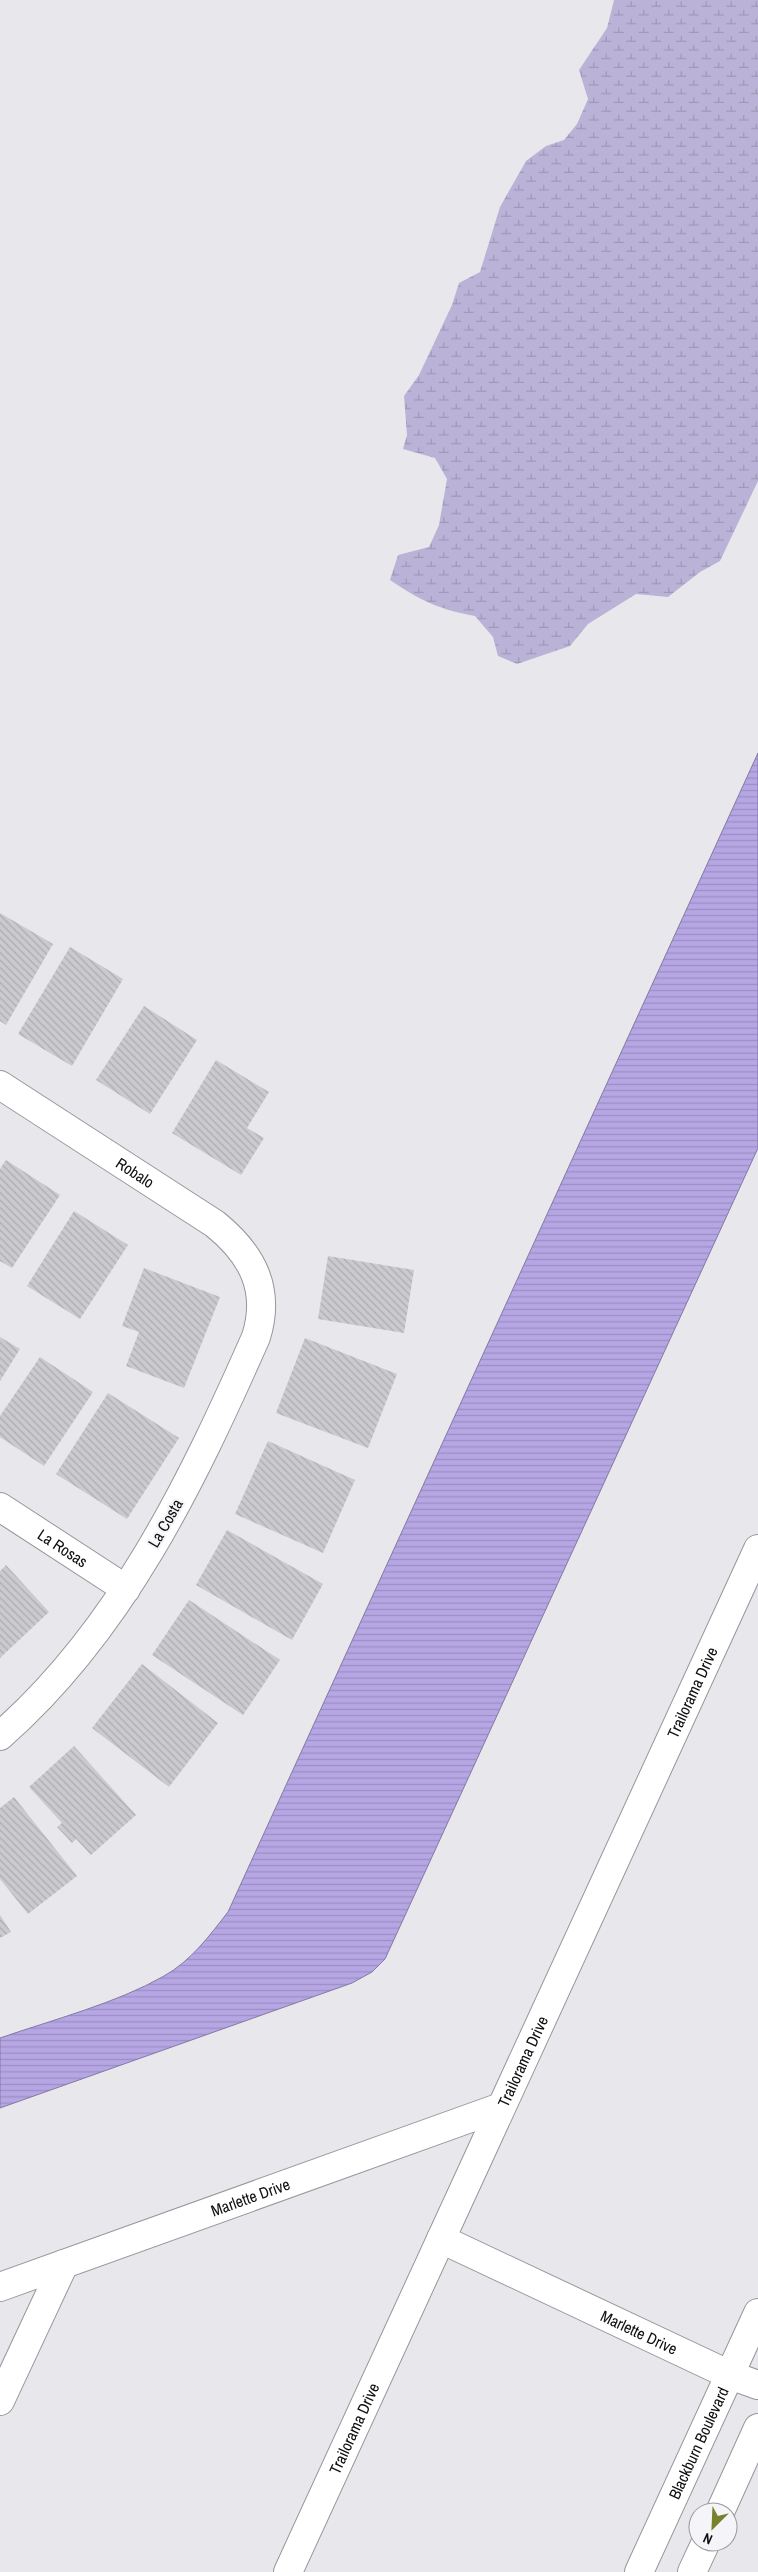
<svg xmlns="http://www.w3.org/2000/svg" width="758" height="2572" font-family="'Archivo Narrow',sans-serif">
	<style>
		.wetland { fill: url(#wetland-marsh) }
		.water { fill: url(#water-rules); stroke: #8478a4 }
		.building { fill: url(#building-back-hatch) }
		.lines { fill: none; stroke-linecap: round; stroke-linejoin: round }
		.minor-casing { stroke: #97969a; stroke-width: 30 }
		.minor { stroke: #fff; stroke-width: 28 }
		.labels { text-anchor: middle; stroke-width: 4.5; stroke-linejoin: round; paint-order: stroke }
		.street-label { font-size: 16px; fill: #0f0e10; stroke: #f5f4f8 }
	</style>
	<defs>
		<pattern id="wetland-marsh" width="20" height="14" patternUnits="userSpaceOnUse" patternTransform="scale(1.25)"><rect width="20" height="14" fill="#bbb2d8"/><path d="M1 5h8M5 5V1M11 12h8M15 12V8" fill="none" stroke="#a098b8"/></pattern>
		<pattern id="water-rules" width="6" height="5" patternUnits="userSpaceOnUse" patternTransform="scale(1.25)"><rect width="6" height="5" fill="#b6a6e4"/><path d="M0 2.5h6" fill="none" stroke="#9b8ec3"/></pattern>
		<pattern id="building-back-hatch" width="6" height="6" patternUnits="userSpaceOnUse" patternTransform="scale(1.25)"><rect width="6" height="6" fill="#cbcace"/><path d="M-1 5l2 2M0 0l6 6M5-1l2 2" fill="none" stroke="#adacb0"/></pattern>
	</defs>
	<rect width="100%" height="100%" fill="#e8e7eb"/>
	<path class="wetland" d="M 614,0 L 758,0 L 758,481 L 720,561 L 700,572 L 668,597 L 636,594 L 588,624 L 570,646 L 517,664 L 498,656 L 493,637 L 475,616 C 438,609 421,601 390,580 L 398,555 L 429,547 L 439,525 L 447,479 L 435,458 L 403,449 L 407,435 L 404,396 L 419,375 L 452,305 L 459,283 L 480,272 L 500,207 L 526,161 L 546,146 L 564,140 L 577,124 L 588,99 L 579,70 L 607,28 Z"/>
	<path class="water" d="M 758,753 L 758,1148 L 385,1959 L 372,1972 L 352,1983 L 0,2108 L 0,2038 C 52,2020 117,2003 164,1976 C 191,1961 210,1935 228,1912 Z"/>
	<path class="building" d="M 0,913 L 53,944 L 6,1025 L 0,1021 Z
		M 70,947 L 123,979 L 72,1066 L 18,1034 Z
		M 144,1006 L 197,1040 L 150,1114 L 96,1080 Z
		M 216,1060 L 269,1092 L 247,1128 L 264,1138 L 241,1175 L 172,1133 Z
		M 6,1160 L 60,1195 L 12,1268 L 0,1261 L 0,1169 Z
		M 74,1211 L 128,1245 L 80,1319 L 27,1286 Z
		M 328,1256 L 414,1270 L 404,1333 L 318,1319 Z
		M 144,1268 L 220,1297 L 184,1388 L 126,1366 L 139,1332 L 122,1326 Z
		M 0,1337 L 20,1349 L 0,1381 Z
		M 305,1338 L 397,1374 L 368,1448 L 276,1413 Z
		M 40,1357 L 93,1392 L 44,1466 L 0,1437 L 0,1416 Z
		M 108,1393 L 179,1438 L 127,1519 L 56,1474 Z
		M 268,1441 L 355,1480 L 323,1553 L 235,1514 Z
		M 227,1530 L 323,1584 L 292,1640 L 196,1585 Z
		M 6,1565 L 49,1612 L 0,1658 L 0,1571 Z
		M 189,1600 L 280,1660 L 243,1715 L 152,1655 Z
		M 142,1664 L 218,1723 L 169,1787 L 92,1728 Z
		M 74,1746 L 136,1815 L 91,1855 L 76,1839 L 72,1843 L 57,1827 L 62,1823 L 29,1787 Z
		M 14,1797 L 77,1876 L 28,1914 L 0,1879 L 0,1808 Z
		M 0,1915 L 11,1932 L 0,1938 Z"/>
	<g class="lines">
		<g class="minor-casing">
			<g id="minor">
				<path id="s1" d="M 0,1085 L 215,1224 C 252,1254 271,1289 256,1337 C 192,1482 121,1630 0,1736"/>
				<path id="s2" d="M 0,1507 L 126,1589"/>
				<path id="s3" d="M 441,2239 L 730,2375 L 758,2385"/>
				<path id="s4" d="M 0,2287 L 501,2107"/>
				<path d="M 0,2401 L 64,2264"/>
				<path d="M 720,2512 L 758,2428"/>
				<path id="s5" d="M 288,2572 L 758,1549"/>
				<path id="s6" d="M 639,2572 L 758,2313"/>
				<path d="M 692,2572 L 706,2542"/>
			</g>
		</g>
		<use href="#minor" class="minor"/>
	</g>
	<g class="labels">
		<g class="street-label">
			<text dy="6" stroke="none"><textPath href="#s1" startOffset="161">Robalo</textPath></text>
			<text transform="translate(165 1523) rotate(-60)" y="6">La Costa</text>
			<text dy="6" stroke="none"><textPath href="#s2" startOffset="75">La Rosas</textPath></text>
			<text dy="6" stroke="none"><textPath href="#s5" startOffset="968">Trailorama Drive</textPath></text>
			<text dy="6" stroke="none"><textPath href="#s5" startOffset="562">Trailorama Drive</textPath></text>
			<text dy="6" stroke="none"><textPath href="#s4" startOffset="266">Marlette Drive</textPath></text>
			<text dy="6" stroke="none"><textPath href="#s3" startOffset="219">Marlette Drive</textPath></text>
			<text dy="6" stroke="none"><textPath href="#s5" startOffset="158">Trailorama Drive</textPath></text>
			<text dy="6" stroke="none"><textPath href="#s6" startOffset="142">Blackburn Boulevard</textPath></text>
		</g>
	</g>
	<g transform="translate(713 2527) rotate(204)"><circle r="24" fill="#f5f4f8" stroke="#99989b"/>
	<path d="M0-4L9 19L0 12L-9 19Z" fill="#77812e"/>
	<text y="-8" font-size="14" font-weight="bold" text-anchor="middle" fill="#0f0e10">N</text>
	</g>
</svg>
